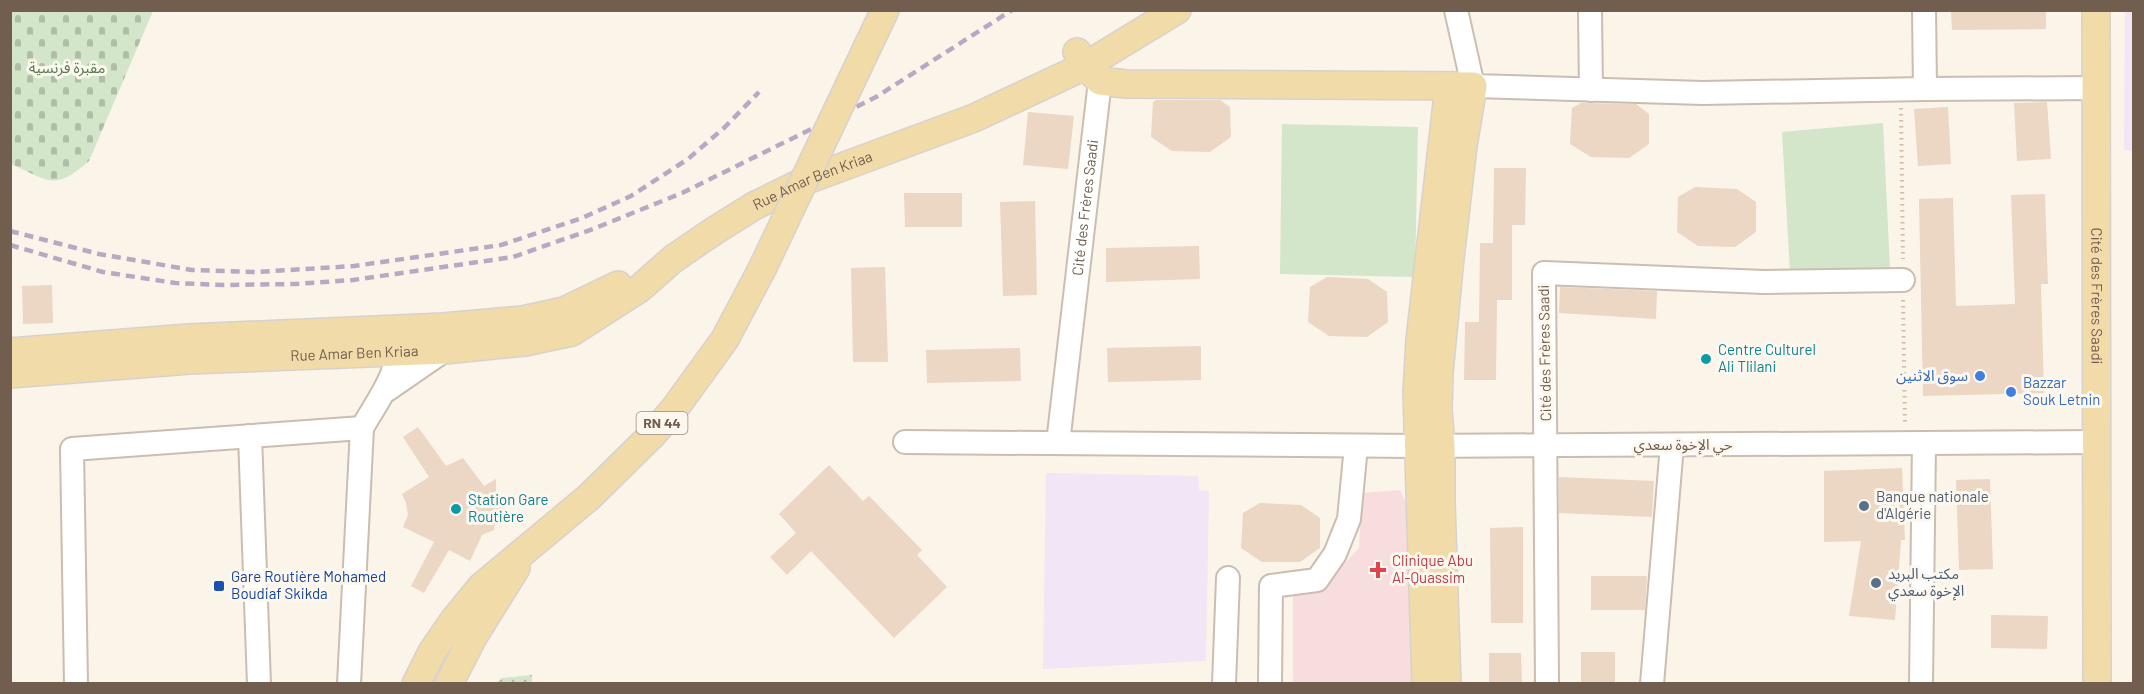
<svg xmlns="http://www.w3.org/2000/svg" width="2144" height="694" font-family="Barlow,'Noto Sans Arabic',sans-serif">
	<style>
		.education { fill: #f1e5f6 }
		.medical { fill: #f7ddde }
		.grass { fill: #d3e6c9 }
		.cemetery { fill: url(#cemetery-stones) }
		.garden { fill: url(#garden-dots) }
		.building { fill: #ecd6c4 }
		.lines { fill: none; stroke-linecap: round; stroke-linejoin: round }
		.minor-casing { stroke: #cbbdb0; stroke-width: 26 }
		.major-casing { stroke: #d7d2ce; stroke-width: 30 }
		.path { stroke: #d1baa7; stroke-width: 4; stroke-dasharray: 1.5 4.5; stroke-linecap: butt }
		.minor { stroke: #fff; stroke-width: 22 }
		.major { stroke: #f1dba9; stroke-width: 27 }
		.rail { stroke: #b8a8c3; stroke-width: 4.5; stroke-dasharray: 9 6; stroke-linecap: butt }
		.major-bridge-casing { stroke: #d7d2ce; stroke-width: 30; stroke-linecap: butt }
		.major-bridge { stroke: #f1dba9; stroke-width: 27 }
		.culture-dot { fill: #0f9aa8; stroke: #fdf8ef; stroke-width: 2 }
		.shop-dot { fill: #3f7fe0; stroke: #fdf8ef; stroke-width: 2 }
		.service-dot { fill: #5c6f8a; stroke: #fdf8ef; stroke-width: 2 }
		.health-dot { fill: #e0444e; stroke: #fdf8ef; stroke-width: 2 }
		.transit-dot { fill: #1a4fb4; stroke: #fdf8ef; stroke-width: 2 }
		.labels { text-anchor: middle; stroke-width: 6; stroke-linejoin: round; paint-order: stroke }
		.shield { fill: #fdf8ef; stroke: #9b8c7f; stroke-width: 1.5 }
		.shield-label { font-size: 14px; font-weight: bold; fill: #715e4f }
		.park-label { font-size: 15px; fill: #567b4c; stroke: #fdf8ef }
		.street-label { font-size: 15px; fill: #715e4f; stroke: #fdf8ef }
		.culture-label { font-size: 15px; fill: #0d838f; stroke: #fdf8ef; text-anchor: start }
		.shop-label { font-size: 15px; fill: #366cbe; stroke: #fdf8ef; text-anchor: end }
		.service-label { font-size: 15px; fill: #4e5e75; stroke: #fdf8ef; text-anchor: start }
		.health-label { font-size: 15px; fill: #be3a42; stroke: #fdf8ef; text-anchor: start }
		.transit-label { font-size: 15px; fill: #164399; stroke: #fdf8ef; text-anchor: start }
	</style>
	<defs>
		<pattern id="cemetery-stones" width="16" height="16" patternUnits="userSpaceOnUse" patternTransform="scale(1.5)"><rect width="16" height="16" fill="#d3e6c9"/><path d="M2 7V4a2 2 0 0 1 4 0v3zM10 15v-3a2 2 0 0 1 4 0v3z" fill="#b0bea6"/></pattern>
		<pattern id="garden-dots" width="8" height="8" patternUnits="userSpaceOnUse" patternTransform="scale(1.5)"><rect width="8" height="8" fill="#d3e6c9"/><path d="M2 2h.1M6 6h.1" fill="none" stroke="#b0bea6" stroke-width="1.8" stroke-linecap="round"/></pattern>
	</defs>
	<rect width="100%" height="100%" fill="#faf4e9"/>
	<path class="education" d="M 2125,11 L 2133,11 L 2133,151 L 2124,150 Z
		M 1046,473 L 1198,476 L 1199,490 L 1209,491 L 1206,661 L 1043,669 Z"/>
	<path class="medical" d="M 1400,490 L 1411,513 L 1420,683 L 1293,683 L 1293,594 L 1318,592 L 1359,548 L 1362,493 Z"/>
	<path class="grass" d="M 1883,123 L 1890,269 L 1790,273 L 1782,132 Z
		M 1282,124 L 1418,127 L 1415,277 L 1280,274 Z"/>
	<path class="cemetery" d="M 11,10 L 153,11 L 89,161 C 53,192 50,181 11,164 Z"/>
	<path class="garden" d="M 532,675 L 532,683 L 496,683 L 502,678 Z"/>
	<path class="building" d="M 1951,10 L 2046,10 L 2046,29 L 1952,30 Z
		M 1156,100 L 1220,100 L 1230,107 L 1231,137 L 1210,152 L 1172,151 L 1151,137 L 1153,102 Z
		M 2047,102 L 2051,159 L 2017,161 L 2014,103 Z
		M 1581,103 L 1636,104 L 1649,114 L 1649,144 L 1629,158 L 1591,157 L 1570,144 L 1572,108 Z
		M 1948,107 L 1951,164 L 1918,166 L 1914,109 Z
		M 1028,112 L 1074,116 L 1068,169 L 1023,165 Z
		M 1494,168 L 1526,168 L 1525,225 L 1512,225 L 1512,300 L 1497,300 L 1496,380 L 1464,380 L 1465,322 L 1479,322 L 1480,243 L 1493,243 Z
		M 1695,187 L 1737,189 L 1756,202 L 1756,232 L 1735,247 L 1698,246 L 1677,232 L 1678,197 Z
		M 904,193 L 962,193 L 962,227 L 905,227 Z
		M 2045,194 L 2048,284 L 2041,284 L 2044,393 L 1923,396 L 1919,199 L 1953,198 L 1956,306 L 2015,304 L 2011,195 Z
		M 1035,201 L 1037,295 L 1003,296 L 1000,202 Z
		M 1199,246 L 1200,279 L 1106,282 L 1106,248 Z
		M 885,267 L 888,362 L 853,362 L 851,268 Z
		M 1327,277 L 1368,279 L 1387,292 L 1388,322 L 1367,337 L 1329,336 L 1308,322 L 1310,287 Z
		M 52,285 L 53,323 L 23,324 L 22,286 Z
		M 1560,287 L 1657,291 L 1656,319 L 1559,313 Z
		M 1201,346 L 1201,380 L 1108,382 L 1107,348 Z
		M 1020,348 L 1021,381 L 927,383 L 926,350 Z
		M 418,427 L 446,466 L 463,458 L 484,486 L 496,479 L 496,496 L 505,495 L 504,518 L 496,517 L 494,530 L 482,535 L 470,561 L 449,550 L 424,593 L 411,586 L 434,542 L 403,527 L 408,515 L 406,503 L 402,494 L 429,477 L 403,437 Z
		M 829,465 L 863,501 L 869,496 L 922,550 L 917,555 L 947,587 L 894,638 L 811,551 L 787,575 L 770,557 L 796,533 L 779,514 Z
		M 1902,468 L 1905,540 L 1901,540 L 1895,620 L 1849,616 L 1861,541 L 1824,542 L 1824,471 Z
		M 1559,477 L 1654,481 L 1652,517 L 1559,513 Z
		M 1990,479 L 1993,569 L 1959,570 L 1956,480 Z
		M 1260,503 L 1301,505 L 1320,518 L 1320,548 L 1300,562 L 1262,562 L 1241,548 L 1243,513 Z
		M 1523,527 L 1523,623 L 1491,623 L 1490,528 Z
		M 1591,576 L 1647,576 L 1645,610 L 1591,610 Z
		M 1991,615 L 2048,616 L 2047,649 L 1991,648 Z
		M 1581,652 L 1615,652 L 1615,684 L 1581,684 Z
		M 1489,653 L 1521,653 L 1522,684 L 1489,684 Z"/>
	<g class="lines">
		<g class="minor-casing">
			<g id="minor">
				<path d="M 1456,10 L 1473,86 L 1703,93 L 1925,89 L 2097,88"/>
				<path d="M 1590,10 L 1591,90"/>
				<path d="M 1924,10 L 1925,89"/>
				<path d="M 387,390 L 445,350"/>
				<path d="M 250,436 L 259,684"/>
				<path d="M 905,442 L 1418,446 L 2096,442"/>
				<path id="s1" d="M 1058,443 L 1100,81"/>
				<path d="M 76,684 L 72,449 L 362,428 C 379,398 400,373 399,336"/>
				<path d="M 349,684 L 362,428"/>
				<path d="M 1224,684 L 1228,578"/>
				<path d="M 1270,684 L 1271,586 L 1317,580 L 1335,554 L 1349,519 L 1356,446"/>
				<path d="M 1547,684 L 1544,273 L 1764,282 L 1903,280"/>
				<path d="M 1652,684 L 1672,445"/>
				<path d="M 1921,684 L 1924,443"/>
			</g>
		</g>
		<g class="major-casing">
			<g id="major">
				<path id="s2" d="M 2096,10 L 2097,684"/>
				<path d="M 876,29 L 885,10"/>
				<path d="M 1077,52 L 1085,66 L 1100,81 L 1126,84 L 1473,86 L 1463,146 L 1450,258 L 1439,372 L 1438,410 L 1441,446 L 1441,503 L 1447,684"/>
				<path d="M 10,352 L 189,338 L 443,327 L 523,320 L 564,311 L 618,285"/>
				<path id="s3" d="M 10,374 L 190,360 L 445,350 L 525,342 L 572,332 L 639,289 L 673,259 L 714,231 L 754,206 L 807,180 L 974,118 L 1085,66 L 1177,10"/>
				<path d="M 416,684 L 432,652 L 454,620 L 481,587 L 589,497 L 653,434 L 675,408 L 725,339 L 762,269"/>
				<path d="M 449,684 L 473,637 L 516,568"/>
				<path d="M 1426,684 L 1417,393 L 1420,340 L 1449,86"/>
			</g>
		</g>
		<path class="path" d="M 1901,108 L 1903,259
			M 1903,300 L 1905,424"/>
		<use href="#minor" class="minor"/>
		<use href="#major" class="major"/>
		<path class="rail" d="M 10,231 L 99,254 L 192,270 L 257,272 L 354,266 L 501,245 L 582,218 L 631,196 L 688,159 L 725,127 L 759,92
			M 10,245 L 103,272 L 175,283 L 223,285 L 295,284 L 353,280 L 513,257 L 593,229 L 682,193 L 876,97 L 1012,10"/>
		<g class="major-bridge-casing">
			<path id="major-bridge" d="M 762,269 L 876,29"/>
		</g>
		<use href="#major-bridge" class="major-bridge"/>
	</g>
	<g class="culture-dot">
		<circle cx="1706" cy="359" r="6"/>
		<circle cx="456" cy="509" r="6"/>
	</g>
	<g class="shop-dot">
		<circle cx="1980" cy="376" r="6"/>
		<circle cx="2011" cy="392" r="6"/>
	</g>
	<g class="service-dot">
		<circle cx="1864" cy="506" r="6"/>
		<circle cx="1876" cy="583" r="6"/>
	</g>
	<path class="health-dot" d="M1375 561h6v6h6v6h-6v6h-6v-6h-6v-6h6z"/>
	<rect class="transit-dot" x="213" y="580" width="12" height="12" rx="3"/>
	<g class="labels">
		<rect class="shield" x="636.5" y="412" width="51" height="22" rx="4.5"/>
		<g class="shield-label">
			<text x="662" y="428">RN 44</text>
		</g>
		<g class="park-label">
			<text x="67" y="73">مقبرة فرنسية</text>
		</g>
		<g class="street-label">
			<text dy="5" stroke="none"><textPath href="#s3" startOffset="850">Rue Amar Ben Kriaa</textPath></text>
			<text dy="5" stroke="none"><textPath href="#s1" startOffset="237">Cité des Frères Saadi</textPath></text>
			<text dy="5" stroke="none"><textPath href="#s2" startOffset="286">Cité des Frères Saadi</textPath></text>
			<text dy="5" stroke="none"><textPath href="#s3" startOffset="345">Rue Amar Ben Kriaa</textPath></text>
			<text transform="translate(1545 353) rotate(-91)" y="5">Cité des Frères Saadi</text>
			<text x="1683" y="450">حي الإخوة سعدي</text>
		</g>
		<g class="culture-label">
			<text x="1718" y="355">Centre Culturel<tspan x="1718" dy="17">Ali Tlilani</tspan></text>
			<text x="468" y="505">Station Gare<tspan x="468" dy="17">Routière</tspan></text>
		</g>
		<g class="shop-label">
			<text x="1968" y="381">سوق الاثنين</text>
			<text x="2023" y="388" text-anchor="start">Bazzar<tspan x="2023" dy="17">Souk Letnin</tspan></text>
		</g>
		<g class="service-label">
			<text x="1876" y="502">Banque nationale<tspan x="1876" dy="17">d'Algérie</tspan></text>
			<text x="1888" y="579">مكتب البريد<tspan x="1888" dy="17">الإخوة سعدي</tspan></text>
		</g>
		<g class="health-label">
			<text x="1392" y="566">Clinique Abu<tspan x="1392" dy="17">Al-Quassim</tspan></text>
		</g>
		<g class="transit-label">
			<text x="231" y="582">Gare Routière Mohamed<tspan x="231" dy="17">Boudiaf Skikda</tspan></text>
		</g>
	</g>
	<rect width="2144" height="694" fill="none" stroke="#715e4f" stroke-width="24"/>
</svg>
